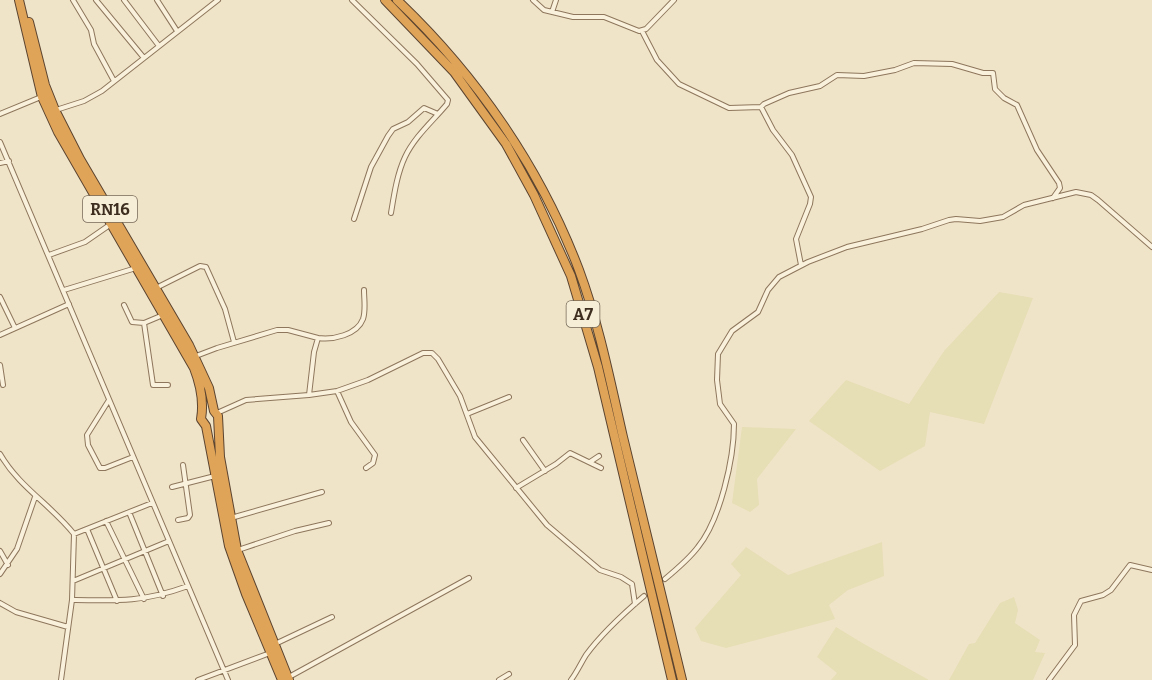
<svg xmlns="http://www.w3.org/2000/svg" width="1152" height="680" font-family="Bitter,serif">
	<style>
		.farmland { fill: #e6deb5 }
		.lines { fill: none; stroke-linecap: round; stroke-linejoin: round }
		.street-casing { stroke: #8d765c; stroke-width: 6 }
		.highway-casing { stroke: #5b4430; stroke-width: 10 }
		.street { stroke: #faf1dc; stroke-width: 4 }
		.highway { stroke: #e0a458; stroke-width: 8 }
		.labels { text-anchor: middle; stroke-width: 5; stroke-linejoin: round; paint-order: stroke }
		.shield { fill: #f7eed8; stroke: #756857; stroke-width: 1.5 }
		.shield-label { font-size: 16px; font-weight: bold; fill: #3d2e20 }
	</style>
	<rect width="100%" height="100%" fill="#f0e4c8"/>
	<path class="farmland" d="M 999,292 L 1033,298 L 984,424 L 930,412 L 925,446 L 880,471 L 809,421 L 846,380 L 909,404 L 944,351 Z
		M 742,427 L 796,429 L 757,479 L 759,505 L 750,512 L 732,503 Z
		M 882,542 L 884,576 L 848,590 L 829,605 L 835,619 L 726,648 L 701,641 L 695,628 L 741,575 L 731,564 L 746,547 L 788,575 Z
		M 1014,597 L 1018,610 L 1015,623 L 1040,640 L 1035,652 L 1045,653 L 1033,680 L 949,680 L 969,644 L 975,643 L 1000,603 Z
		M 836,627 L 864,644 L 929,680 L 831,680 L 837,673 L 817,657 Z"/>
	<g class="lines">
		<g class="street-casing">
			<path id="street" d="M 73,0 L 91,30 L 94,44 L 114,81
				M 96,0 L 144,58
				M 124,0 L 159,46
				M 157,0 L 177,31
				M 352,0 L 417,64 L 448,100 L 447,104 C 433,121 415,136 405,157 C 397,174 394,195 391,213
				M 533,0 L 544,10 L 573,17 L 604,17 L 639,31 L 646,29 L 674,0
				M 552,12 L 556,0
				M 642,31 L 657,60 L 679,84 L 729,108 L 761,107
				M 56,110 L 84,101 L 102,91 L 218,0
				M 0,114 L 41,97
				M 0,142 L 228,680
				M 0,163 L 9,161
				M 354,219 L 371,167 L 388,136 L 393,129 L 408,122 L 424,108 L 438,114
				M 49,255 L 85,242 L 111,224
				M 801,265 L 796,239 L 810,204 L 811,197 L 792,155 L 773,130 L 761,107 L 764,104 L 789,93 L 820,86 L 837,75 L 864,76 L 895,70 L 914,63 L 952,64 L 983,73 L 993,73 L 995,89 L 1004,98 L 1017,105 L 1037,150 L 1059,183 L 1060,188 L 1053,198
				M 156,288 L 200,266 L 206,267 L 225,309 L 234,342
				M 64,290 L 136,268
				M 0,297 L 15,328
				M 124,305 L 132,322 L 144,323
				M 163,315 L 144,323 L 153,385 L 168,385
				M 0,335 L 69,304
				M 196,356 L 217,348 L 277,330 L 288,330 L 318,338
				M 0,365 L 3,385
				M 337,391 L 351,422 L 375,455 L 373,463 L 366,468
				M 309,395 L 314,352 L 318,338 C 333,340 357,335 363,319 C 366,310 364,299 364,290
				M 109,400 L 87,435 L 88,445 L 100,468 L 105,468 L 133,457
				M 217,413 L 246,400 L 309,395 L 337,391 L 368,380 L 423,353 L 432,353 L 438,359 L 460,396 L 475,437 L 547,525 L 600,570 L 621,577 L 632,584 L 635,604
				M 467,414 L 509,397
				M 523,440 L 545,471
				M 0,454 C 19,487 51,505 74,534 L 72,600 L 61,680
				M 590,462 L 599,456
				M 172,487 L 215,476
				M 516,488 L 556,464 L 570,453 L 601,468
				M 129,512 L 163,596
				M 231,518 L 322,492
				M 178,520 L 188,518 L 190,515 L 183,465
				M 106,521 L 144,599
				M 87,529 L 117,601
				M 74,534 L 152,503
				M 238,550 L 295,531 L 329,523
				M 0,551 L 8,565
				M 0,574 L 17,549 L 35,497
				M 665,579 C 677,569 689,559 698,547 C 720,520 734,459 734,424 L 720,404 L 717,380 L 718,354 L 732,331 L 758,312 L 768,290 L 779,277 L 808,262 L 847,247 L 922,229 L 949,220 L 956,219 L 980,221 L 1003,217 L 1024,205 L 1076,192 L 1091,195 L 1098,200 L 1152,247
				M 73,581 L 169,541
				M 72,600 C 118,601 144,602 188,586
				M 0,603 L 16,612 L 68,627
				M 275,644 L 332,617
				M 289,677 L 469,578
				M 198,680 L 270,653
				M 499,680 L 509,674
				M 571,680 C 577,672 581,663 586,655 C 602,633 623,614 644,596
				M 1049,680 L 1075,645 L 1074,615 L 1081,601 L 1103,595 L 1111,590 L 1130,565 L 1152,570"/>
		</g>
		<g class="highway-casing">
			<path id="highway" d="M 19,0 L 42,97 L 58,132 L 194,368 C 201,386 204,402 201,419 L 206,426 L 229,546 L 246,594 L 282,680
				M 385,0 L 454,72 L 506,144 L 534,195 L 571,276 L 598,367 L 672,680
				M 397,0 C 476,75 540,167 579,270 C 599,324 610,380 623,437 C 643,518 662,599 682,680
				M 29,22 L 45,85 L 55,110 L 80,159 L 189,345 L 209,388 L 214,411 L 218,416 L 220,457 L 237,550 L 289,680"/>
		</g>
		<use href="#street" class="street"/>
		<use href="#highway" class="highway"/>
	</g>
	<g class="labels">
		<g class="shield">
			<rect x="83" y="196" width="54" height="26" rx="4.5"/>
			<rect x="566.5" y="301" width="33" height="26" rx="4.5"/>
		</g>
		<g class="shield-label">
			<text x="110" y="215">RN16</text>
			<text x="583" y="320">A7</text>
		</g>
	</g>
</svg>
